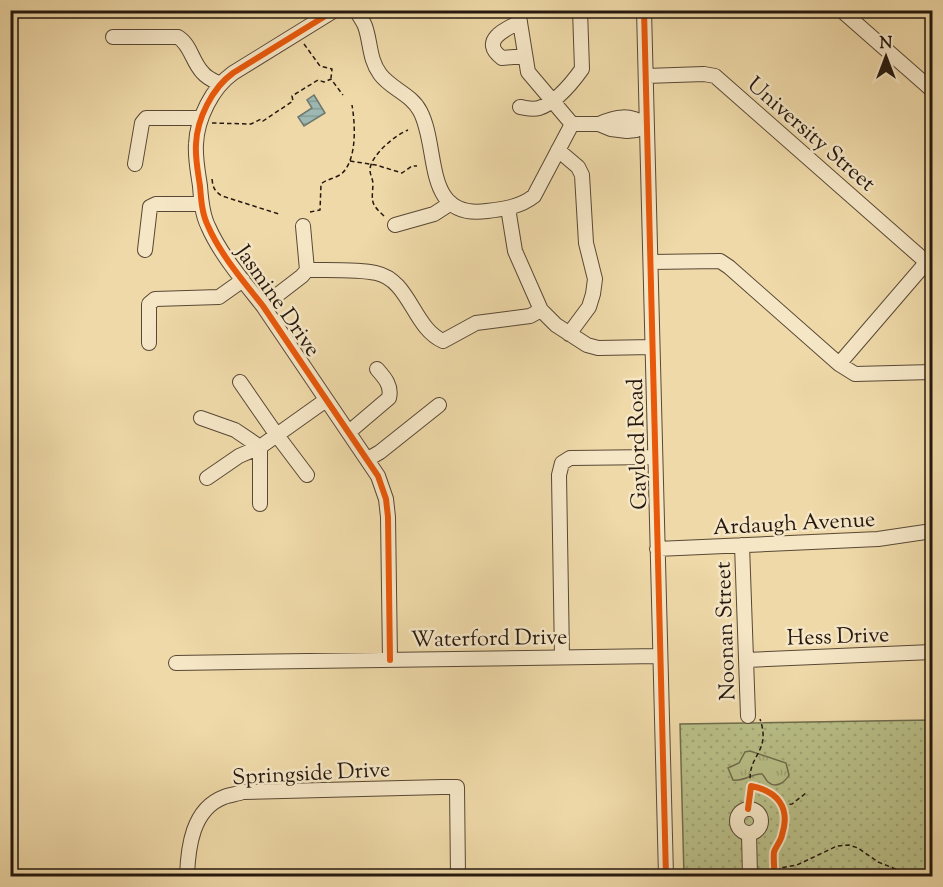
<svg xmlns="http://www.w3.org/2000/svg" width="943" height="887" font-family="'Sorts Mill Goudy',serif">
	<style>
		.grass { fill: url(#grass-dots); stroke: #6f6c4c; stroke-width: 1.5 }
		.park { fill: url(#park-tufts); stroke: #6f6c4c; stroke-width: 1.5 }
		.water { fill: url(#water-rules); stroke: #6d7871; stroke-width: 1.5 }
		.lines { fill: none; stroke-linecap: round; stroke-linejoin: round }
		.minor-casing { stroke: #584835; stroke-width: 16 }
		.path { stroke: #25180f; stroke-width: 1.5; stroke-dasharray: 4.5 3; stroke-linecap: butt }
		.minor { stroke: #f5e6c6; stroke-width: 14 }
		.cycleway-casing { stroke: #f5e6c6; stroke-width: 10 }
		.cycleway { stroke: #e8590c; stroke-width: 6 }
		.labels { text-anchor: middle; stroke-width: 5; stroke-linejoin: round; paint-order: stroke }
		.street-label { font-size: 22px; fill: #25180f; stroke: #f5e6c6 }
	</style>
	<defs>
		<pattern id="grass-dots" width="8" height="8" patternUnits="userSpaceOnUse" patternTransform="scale(1.5)"><rect width="8" height="8" fill="#b9bf88"/><path d="M2 2h.1M6 6h.1" fill="none" stroke="#9fa374" stroke-width="1.8" stroke-linecap="round"/></pattern>
		<pattern id="park-tufts" width="24" height="20" patternUnits="userSpaceOnUse" patternTransform="scale(1.5)"><rect width="24" height="20" fill="#b9bf88"/><path d="M3 7l-1-3M5 7V3M7 7l1-3M15 17l-1-3M17 17v-4M19 17l1-3" fill="none" stroke="#9fa374"/></pattern>
		<pattern id="water-rules" width="6" height="5" patternUnits="userSpaceOnUse" patternTransform="scale(1.5)"><rect width="6" height="5" fill="#9db8b2"/><path d="M0 2.5h6" fill="none" stroke="#879d98"/></pattern>
	</defs>
	<rect width="100%" height="100%" fill="#efd9a8"/>
	<filter id="stains"><feTurbulence type="fractalNoise" baseFrequency=".00333" numOctaves="4"/><feColorMatrix values="0 0 0 0 .2 0 0 0 0 .09 0 0 0 0 .02 0 0 0 .5 -.17"/></filter>
	<radialGradient id="worn" r=".72"><stop offset=".6" stop-color="#630" stop-opacity="0"/><stop offset="1" stop-color="#630" stop-opacity=".3"/></radialGradient>
	<path class="grass" d="M 932,720 L 932,876 L 684,876 L 680,724 Z"/>
	<path class="park" d="M 750,751 L 786,763 L 789,775 C 785,782 776,789 768,782 C 766,780 765,777 762,774 C 752,773 744,782 733,780 L 728,768 L 739,763 L 745,752 Z"/>
	<path class="water" d="M 314,95 L 325,113 L 304,126 L 298,117 L 312,108 L 307,100 Z"/>
	<g class="lines">
		<g class="minor-casing">
			<path id="minor" d="M 335,10 L 233,73 C 212,88 197,119 196,144 C 195,158 198,172 200,186 C 201,199 202,214 208,226 C 220,254 244,282 263,306 L 378,476 L 386,499 L 388,517 L 390,660
				M 356,10 C 359,16 363,21 365,26 C 371,43 369,59 380,74 C 391,89 411,94 420,111 C 440,148 422,220 487,211 C 504,209 520,207 534,196 L 572,124 L 599,124 L 611,129 L 627,131 L 636,130 L 646,125 C 630,114 616,116 599,124
				M 518,10 L 528,72 L 572,124
				M 644,10 L 666,876
				M 841,10 L 932,90
				M 520,22 C 505,29 479,41 502,58 L 525,56
				M 113,37 L 178,37 C 191,45 192,62 203,73 C 207,78 214,81 220,84
				M 646,76 L 704,74 L 715,76 L 932,267
				M 520,107 C 527,108 532,110 539,108 C 555,103 572,83 582,69 L 580,10
				M 558,150 L 578,167 L 582,175 L 586,243 L 595,279 L 593,294 L 589,307 L 569,334
				M 135,164 L 142,123 L 146,118 L 201,118
				M 508,208 L 515,251 L 541,310 L 556,325 L 587,345 L 598,348 L 652,347
				M 395,225 L 434,214 L 451,203
				M 303,226 L 307,270
				M 145,250 L 150,207 L 156,204 L 202,204
				M 651,262 L 720,261 L 729,267 L 839,364 L 855,374 L 932,372
				M 263,306 L 302,276 L 307,270 C 326,270 359,269 376,273 C 410,280 413,328 443,341 L 476,323 L 530,316 L 541,310
				M 149,343 L 149,304 L 155,299 L 219,297 L 243,280
				M 839,364 L 931,257
				M 240,382 L 276,434 L 307,475
				M 201,418 L 235,430 L 260,447
				M 349,432 L 389,398 C 392,386 385,378 377,369
				M 260,447 L 260,504
				M 368,459 L 380,452 L 439,405
				M 207,478 L 239,456 L 260,447 L 326,400
				M 742,545 L 748,716
				M 657,549 L 878,539 L 932,531
				M 562,657 L 559,475 L 562,463 L 570,458 L 655,457
				M 746,660 L 932,652
				M 176,663 L 659,656
				M737 821a12 12 0 1 1 24 0a12 12 0 1 1-24 0Z
				M 749,834 L 750,876
				M 187,876 C 188,848 192,809 224,797 C 229,795 237,794 243,792 L 442,787 L 457,787 L 458,876"/>
		</g>
		<path class="path" d="M 304,44 L 320,66 L 332,69 L 331,78
			M 212,123 L 251,124 L 261,119 L 263,121 L 293,101 L 292,96 L 318,80 L 324,82 L 331,79 L 343,95
			M 350,161 L 376,165 L 402,173 L 412,166 L 417,166
			M 212,179 C 213,187 214,191 222,196 L 279,214
			M 310,212 L 320,210 L 321,184 C 328,178 340,178 345,170 C 357,154 355,123 352,105
			M 384,216 C 370,203 372,202 373,184 C 373,179 370,175 370,170 C 370,156 395,135 408,130
			M 751,786 C 745,755 772,754 760,719
			M 782,805 L 792,804 L 806,793
			M 775,869 L 797,865 L 837,846 L 849,845 L 858,848 L 878,862 L 913,876"/>
		<use href="#minor" class="minor"/>
		<g class="cycleway-casing">
			<path id="cycleway" d="M 335,10 L 233,73 C 212,88 197,119 196,144 C 195,158 198,172 200,186 C 201,199 202,214 208,226 C 220,254 244,282 263,306 L 378,476 L 386,499 L 388,517 L 390,660
				M 644,10 L 666,876
				M 748,809 L 751,786 C 777,791 791,807 782,835 C 781,841 776,846 774,852 C 773,860 775,869 774,876"/>
		</g>
		<use href="#cycleway" class="cycleway"/>
	</g>
	<g class="labels">
		<g class="street-label">
			<text transform="translate(812 133) rotate(41)" y="8">University Street</text>
			<text transform="translate(279 300) rotate(55)" y="8">Jasmine Drive</text>
			<text transform="translate(636 444) rotate(-92)" y="8">Gaylord Road</text>
			<text transform="translate(794 522) rotate(-3)" y="8">Ardaugh Avenue</text>
			<text transform="translate(724 631) rotate(-92)" y="8">Noonan Street</text>
			<text transform="translate(838 635) rotate(-2)" y="8">Hess Drive</text>
			<text transform="translate(489 637) rotate(-1)" y="8">Waterford Drive</text>
			<text transform="translate(311 772) rotate(-3)" y="8">Springside Drive</text>
		</g>
	</g>
	<rect width="943" height="887" fill="none" stroke="#efd9a8" stroke-width="36"/>
	<rect x="12" y="12" width="919" height="863" fill="none" stroke="#25180f" stroke-width="3"/>
	<rect x="18" y="18" width="907" height="851" fill="none" stroke="#25180f" stroke-width="1.5"/>
	<g transform="translate(886 57)" stroke="#f5e6c6" stroke-width="4.5" paint-order="stroke">
	<path d="M0-4.5L10 22L0 15L-10 22Z" fill="#25180f"/>
	<text y="-9" font-size="16" font-weight="bold" text-anchor="middle" fill="#25180f">N</text>
	</g>
	<rect width="100%" height="100%" filter="url(#stains)"/>
	<rect width="100%" height="100%" fill="url(#worn)"/>
</svg>
